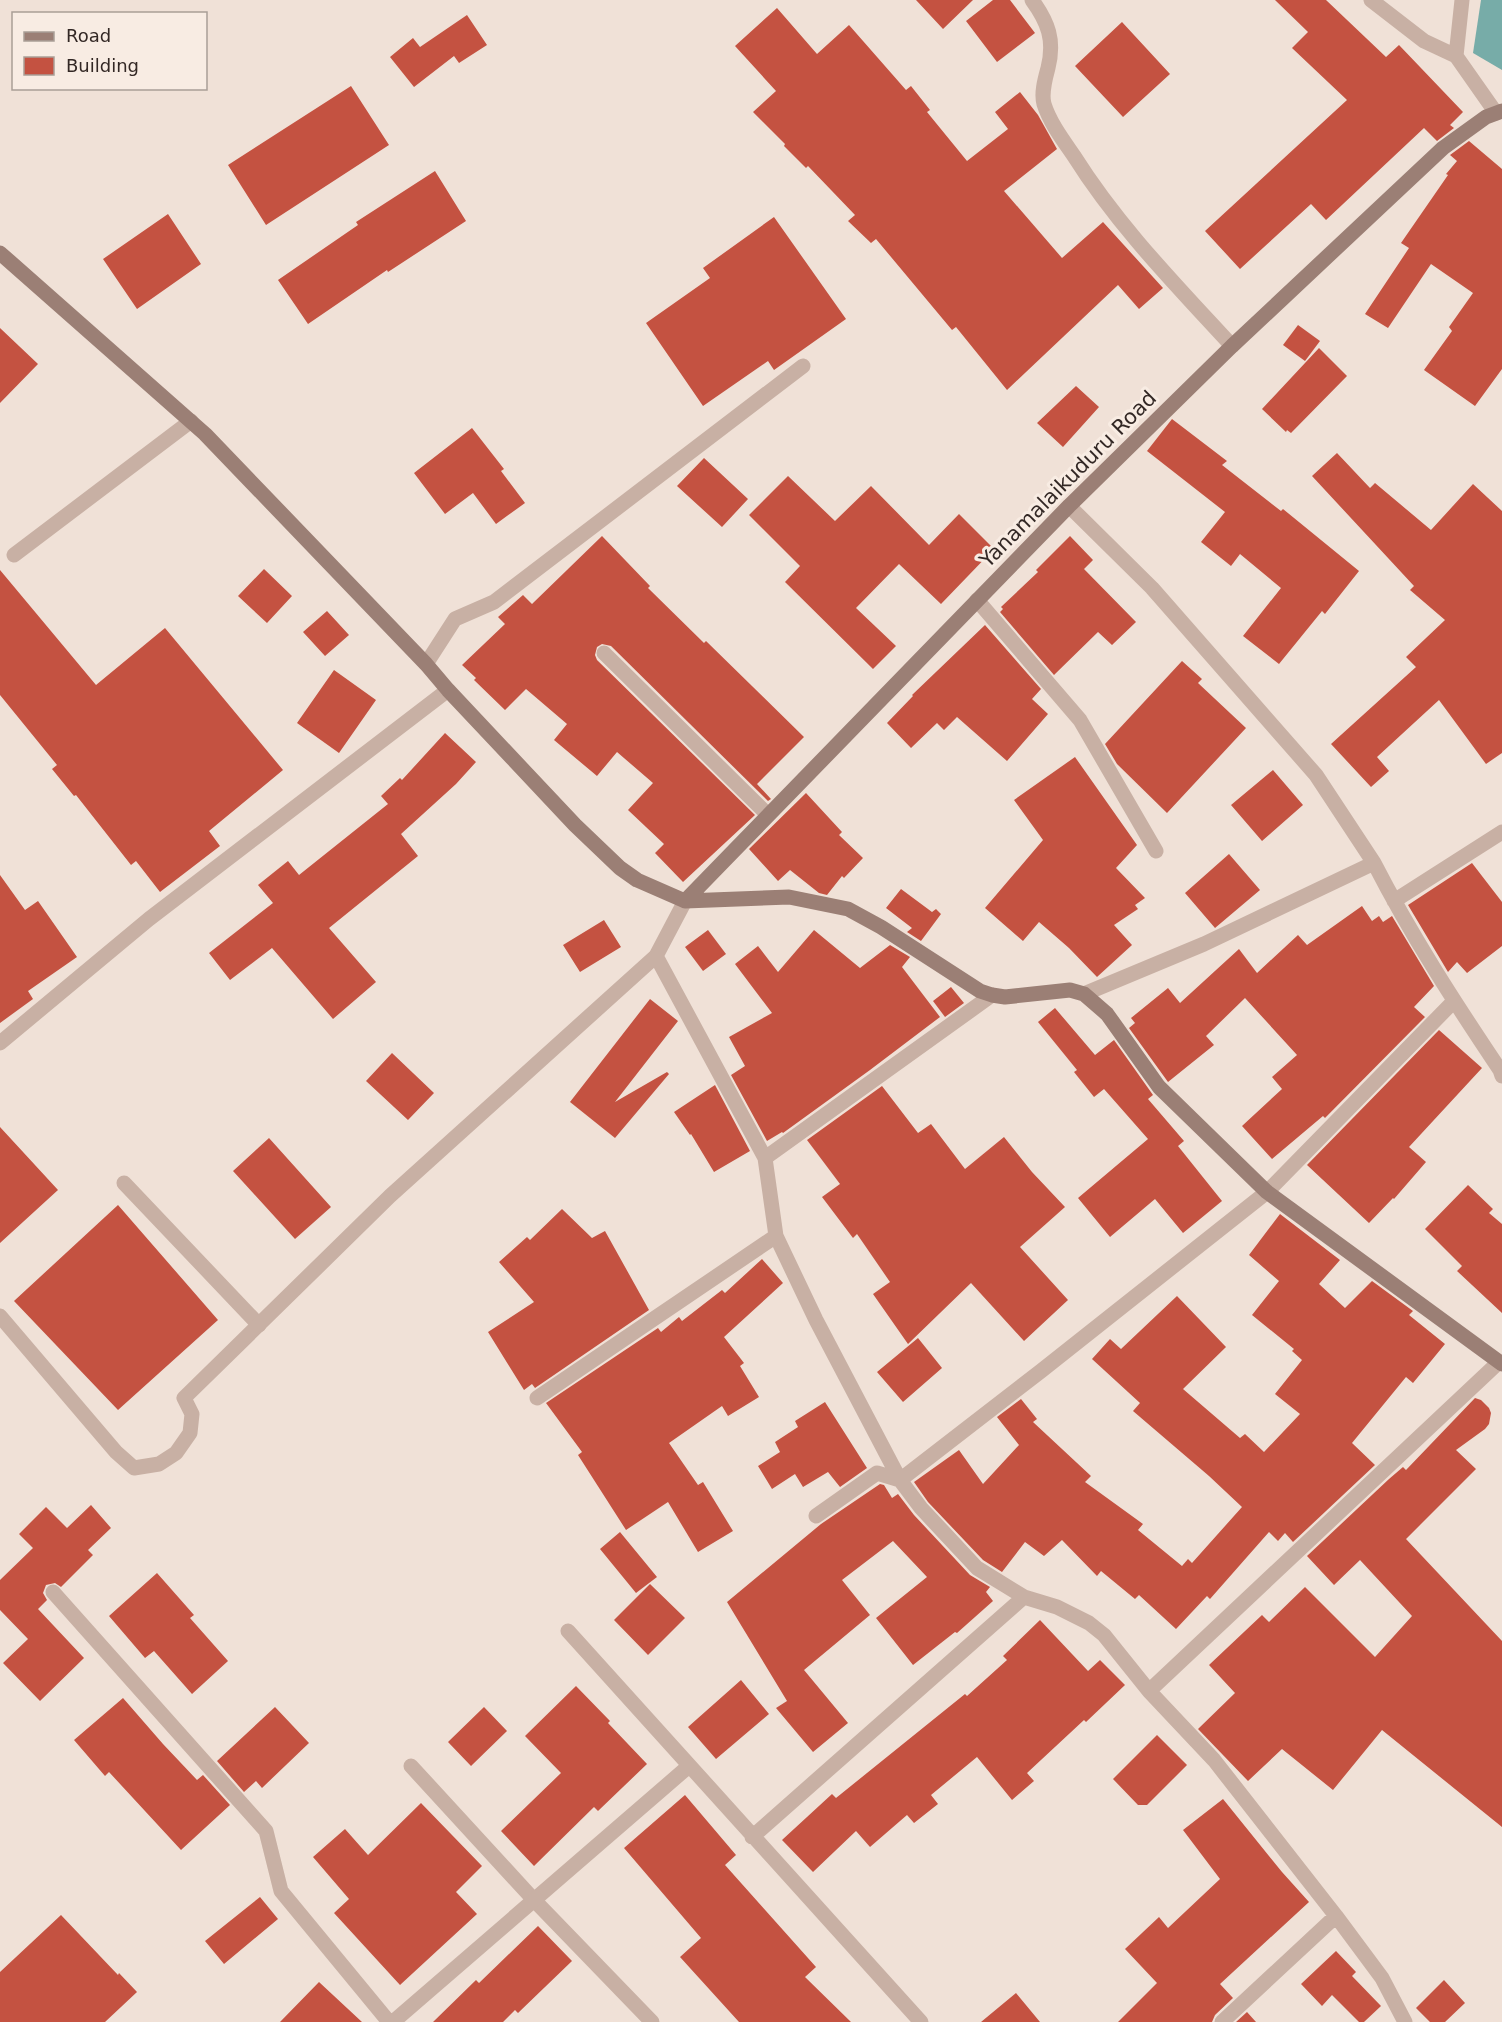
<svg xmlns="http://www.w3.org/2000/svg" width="1502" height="2022" font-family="'DejaVu Sans',sans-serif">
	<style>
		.water { fill: #77aca8 }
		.building { fill: #c45241 }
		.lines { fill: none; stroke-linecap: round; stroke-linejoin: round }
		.lane { stroke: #c8b0a4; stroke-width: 15 }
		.street { stroke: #c8b0a4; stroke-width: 15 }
		.secondary { stroke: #9b7f75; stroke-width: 15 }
		.labels { text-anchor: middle; stroke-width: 6; stroke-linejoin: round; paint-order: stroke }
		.street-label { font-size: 21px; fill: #332825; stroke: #f8ece3 }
	</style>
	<rect width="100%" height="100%" fill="#f0e1d7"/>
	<path class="water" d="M 1481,0 L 1502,0 L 1502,70 L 1473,53 Z"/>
	<path class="building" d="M 916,0 L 973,0 L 943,29 Z
		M 993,0 L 1010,0 L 1035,33 L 997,62 L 966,21 Z
		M 1275,0 L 1326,0 L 1386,57 L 1399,45 L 1463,112 L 1450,125 L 1454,128 L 1437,141 L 1424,128 L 1326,220 L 1311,204 L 1240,269 L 1205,231 L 1347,100 L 1292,48 L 1308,32 Z
		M 777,8 L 817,54 L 849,25 L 906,90 L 911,86 L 930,110 L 927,112 L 967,161 L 1008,129 L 995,112 L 1020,92 L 1038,115 L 1057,149 L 1004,191 L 1062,258 L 1103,222 L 1163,288 L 1139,309 L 1118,285 L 1007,390 L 956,327 L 952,330 L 876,239 L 871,243 L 848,221 L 855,215 L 808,166 L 806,168 L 784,146 L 785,144 L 753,112 L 776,91 L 735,46 Z
		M 467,15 L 487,45 L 459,63 L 454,56 L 414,87 L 390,57 L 413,38 L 420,47 Z
		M 1122,22 L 1170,74 L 1123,117 L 1075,66 Z
		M 351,86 L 389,145 L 266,225 L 228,165 Z
		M 1469,141 L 1502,169 L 1502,369 L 1475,406 L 1424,370 L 1452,331 L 1449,327 L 1473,293 L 1431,264 L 1388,328 L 1365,314 L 1409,248 L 1401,243 L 1448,175 L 1446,174 L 1457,161 L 1450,155 Z
		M 435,171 L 466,221 L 388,272 L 387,270 L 308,324 L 278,280 L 358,225 L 356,222 Z
		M 168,214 L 201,264 L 137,309 L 103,259 Z
		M 774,217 L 846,319 L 774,370 L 768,361 L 703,406 L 646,323 L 710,278 L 703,268 Z
		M 1298,325 L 1320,341 L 1305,361 L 1283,345 Z
		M 0,328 L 38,364 L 0,403 Z
		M 1319,348 L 1347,376 L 1291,433 L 1287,430 L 1286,432 L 1262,409 Z
		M 1076,386 L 1099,407 L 1063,447 L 1037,423 Z
		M 1172,419 L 1227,461 L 1222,465 L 1281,511 L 1283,509 L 1359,571 L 1325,614 L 1322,611 L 1279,664 L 1243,636 L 1281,588 L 1240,554 L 1231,566 L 1201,542 L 1225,512 L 1147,451 Z
		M 472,428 L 504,469 L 501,471 L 525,503 L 496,524 L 473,493 L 445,514 L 414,473 Z
		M 1337,453 L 1370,488 L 1375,483 L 1431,530 L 1473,484 L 1502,511 L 1502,753 L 1486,764 L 1439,700 L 1377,757 L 1389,771 L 1371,787 L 1331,744 L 1416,667 L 1406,657 L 1445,620 L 1410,590 L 1414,586 L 1312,476 Z
		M 704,458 L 748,499 L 722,527 L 677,486 Z
		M 788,476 L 835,521 L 871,486 L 929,545 L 959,514 L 994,549 L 941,604 L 899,564 L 856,608 L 896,646 L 873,669 L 785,582 L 800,566 L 749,515 Z
		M 602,536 L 650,586 L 648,588 L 704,643 L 706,641 L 804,737 L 757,784 L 771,799 L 768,801 L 611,646 L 602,644 L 597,647 L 595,655 L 597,660 L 755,815 L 683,882 L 655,853 L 664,844 L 628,810 L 653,783 L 617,752 L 597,776 L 554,740 L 567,724 L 526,689 L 505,710 L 474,680 L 476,678 L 462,665 L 505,624 L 498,617 L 523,595 L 532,604 Z
		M 1070,536 L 1093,560 L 1084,569 L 1136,622 L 1112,645 L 1098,632 L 1054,675 L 1000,612 L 1003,609 L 1001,607 L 1038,572 L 1036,570 Z
		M 264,569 L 292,596 L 267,623 L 238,596 Z
		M 0,570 L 96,685 L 165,628 L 283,770 L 209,831 L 220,846 L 160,892 L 136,861 L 131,865 L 76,795 L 74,796 L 52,769 L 57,765 L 0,695 Z
		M 327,611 L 349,635 L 325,656 L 303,632 Z
		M 985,625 L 1041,689 L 1032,699 L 1048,714 L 1007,761 L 957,717 L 944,730 L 937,723 L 911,748 L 887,723 L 913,696 L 912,695 Z
		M 1182,661 L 1202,679 L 1198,683 L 1246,728 L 1167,813 L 1117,764 L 1105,744 Z
		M 334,670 L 376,700 L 339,753 L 297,723 Z
		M 445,733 L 476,762 L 456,784 L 401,834 L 418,856 L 329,928 L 376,982 L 333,1019 L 272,948 L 230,980 L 209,953 L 273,903 L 258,885 L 288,861 L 299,875 L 388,804 L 381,796 L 400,778 L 402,780 Z
		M 1075,757 L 1137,845 L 1116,868 L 1145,898 L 1135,905 L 1138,909 L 1114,925 L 1132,945 L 1097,977 L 1069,948 L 1039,922 L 1023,941 L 985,908 L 1043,840 L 1014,800 Z
		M 1273,770 L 1303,805 L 1262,841 L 1231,805 Z
		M 806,793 L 842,832 L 839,835 L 863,858 L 844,878 L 842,876 L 827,895 L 819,893 L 790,870 L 778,881 L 749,849 Z
		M 1229,854 L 1260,890 L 1215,928 L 1185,893 Z
		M 1472,863 L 1502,902 L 1502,946 L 1467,973 L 1457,962 L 1448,972 L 1408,905 Z
		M 0,875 L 25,910 L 38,901 L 77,957 L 28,991 L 33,999 L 0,1023 Z
		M 901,889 L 932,912 L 936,909 L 941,914 L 921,941 L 907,932 L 912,928 L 886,908 Z
		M 1362,906 L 1372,921 L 1379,916 L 1383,922 L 1392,916 L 1434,986 L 1414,1007 L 1425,1017 L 1325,1118 L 1323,1116 L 1272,1159 L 1242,1126 L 1282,1089 L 1272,1077 L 1297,1055 L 1245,998 L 1206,1036 L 1214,1045 L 1168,1082 L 1129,1028 L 1135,1023 L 1131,1018 L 1168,988 L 1180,1003 L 1239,949 L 1257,973 L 1298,935 L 1307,945 Z
		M 604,920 L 621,947 L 580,972 L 563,945 Z
		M 708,930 L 726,954 L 703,971 L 685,947 Z
		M 814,930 L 860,968 L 890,945 L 910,957 L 902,967 L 940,1017 L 870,1070 L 783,1133 L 782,1132 L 767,1141 L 731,1075 L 745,1066 L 729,1037 L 772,1013 L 735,964 L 758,946 L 778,972 Z
		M 951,987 L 964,1003 L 945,1017 L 933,1001 Z
		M 650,999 L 678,1021 L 615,1102 L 667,1072 L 669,1074 L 615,1138 L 570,1102 Z
		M 1055,1008 L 1095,1055 L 1114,1040 L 1153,1095 L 1148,1099 L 1184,1141 L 1178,1146 L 1222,1201 L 1183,1233 L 1155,1199 L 1110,1237 L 1078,1198 L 1148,1139 L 1104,1089 L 1094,1097 L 1074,1072 L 1077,1070 L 1038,1022 Z
		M 1439,1030 L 1482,1068 L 1409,1147 L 1426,1162 L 1394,1199 L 1393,1198 L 1369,1223 L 1307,1165 Z
		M 392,1053 L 434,1093 L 408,1120 L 366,1081 Z
		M 715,1085 L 750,1151 L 714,1172 L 691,1134 L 690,1135 L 674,1112 Z
		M 882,1086 L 918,1133 L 931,1124 L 965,1169 L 1004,1137 L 1032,1172 L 1065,1207 L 1020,1247 L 1068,1300 L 1024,1341 L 971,1283 L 908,1344 L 873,1294 L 890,1282 L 857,1234 L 853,1238 L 822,1197 L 840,1184 L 807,1140 Z
		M 0,1127 L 58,1190 L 0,1243 Z
		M 269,1138 L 331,1207 L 295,1239 L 233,1171 Z
		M 1468,1185 L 1493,1209 L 1489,1213 L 1502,1224 L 1502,1313 L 1457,1271 L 1462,1266 L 1425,1229 Z
		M 118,1205 L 218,1320 L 118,1410 L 14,1301 Z
		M 562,1209 L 592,1238 L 605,1231 L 649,1310 L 535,1388 L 532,1384 L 524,1390 L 488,1332 L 534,1302 L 499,1262 L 527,1237 L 530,1240 Z
		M 1280,1214 L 1340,1260 L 1319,1284 L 1345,1308 L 1372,1281 L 1413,1311 L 1409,1315 L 1445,1344 L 1413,1383 L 1406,1377 L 1352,1443 L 1375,1465 L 1293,1542 L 1285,1533 L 1278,1541 L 1269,1532 L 1210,1599 L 1207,1596 L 1176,1629 L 1139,1595 L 1135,1599 L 1101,1571 L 1097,1576 L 1062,1540 L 1044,1556 L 1025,1542 L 1002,1572 L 983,1560 L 928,1502 L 914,1482 L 959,1450 L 983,1484 L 1019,1445 L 997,1417 L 1021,1399 L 1037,1419 L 1033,1422 L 1091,1476 L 1085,1482 L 1143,1524 L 1138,1530 L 1182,1566 L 1188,1559 L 1192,1563 L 1242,1507 L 1209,1476 L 1133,1411 L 1140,1403 L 1092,1359 L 1110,1339 L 1121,1349 L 1177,1296 L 1226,1347 L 1183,1389 L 1240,1438 L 1245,1434 L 1264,1452 L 1300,1414 L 1275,1394 L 1302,1360 L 1292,1351 L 1294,1349 L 1252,1315 L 1279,1281 L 1249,1255 Z
		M 762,1259 L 783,1283 L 724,1337 L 744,1363 L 740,1366 L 759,1397 L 728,1416 L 722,1406 L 669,1443 L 698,1485 L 703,1482 L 733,1531 L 698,1552 L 668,1502 L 626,1530 L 578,1455 L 582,1452 L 546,1403 L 658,1328 L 661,1332 L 679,1317 L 682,1321 L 722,1290 L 725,1293 Z
		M 918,1338 L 942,1368 L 903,1402 L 877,1372 Z
		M 1475,1398 L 1481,1400 L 1489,1408 L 1491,1413 L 1489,1424 L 1485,1429 L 1456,1450 L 1476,1469 L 1406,1539 L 1502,1641 L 1502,1827 L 1382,1730 L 1333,1790 L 1282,1749 L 1248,1781 L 1198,1729 L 1235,1693 L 1209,1665 L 1262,1615 L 1269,1622 L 1305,1587 L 1375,1657 L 1412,1616 L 1360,1560 L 1334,1585 L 1307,1556 L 1389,1479 L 1403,1467 L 1406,1470 Z
		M 825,1402 L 867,1468 L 840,1487 L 828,1472 L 803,1487 L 795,1474 L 772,1489 L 758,1466 L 780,1452 L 775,1442 L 798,1427 L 795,1421 Z
		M 880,1484 L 884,1485 L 892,1498 L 898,1494 L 914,1515 L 970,1575 L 990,1587 L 986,1592 L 993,1601 L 957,1633 L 955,1632 L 913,1665 L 876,1618 L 927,1577 L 893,1541 L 842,1580 L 870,1615 L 804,1670 L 848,1723 L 813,1752 L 776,1708 L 787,1701 L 727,1602 L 821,1524 Z
		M 91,1505 L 111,1528 L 88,1550 L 93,1555 L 61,1587 L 55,1583 L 46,1585 L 43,1593 L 47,1600 L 38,1609 L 84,1658 L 40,1701 L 3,1663 L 28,1639 L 0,1610 L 0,1580 L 33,1548 L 19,1534 L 46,1507 L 67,1528 Z
		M 620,1532 L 657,1577 L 636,1593 L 600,1549 Z
		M 157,1573 L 194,1615 L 190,1618 L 228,1661 L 192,1694 L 154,1651 L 145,1658 L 109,1616 Z
		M 650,1584 L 685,1618 L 648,1655 L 614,1620 Z
		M 1040,1620 L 1088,1671 L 1100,1660 L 1125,1685 L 1086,1722 L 1084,1720 L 1027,1773 L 1034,1781 L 1012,1800 L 977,1757 L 931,1795 L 938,1804 L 914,1823 L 907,1815 L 870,1847 L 856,1831 L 813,1872 L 782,1840 L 832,1794 L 836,1798 L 965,1694 L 967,1696 L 1007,1660 L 1003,1656 Z
		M 741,1680 L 769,1714 L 716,1759 L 688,1727 Z
		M 576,1686 L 610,1721 L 608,1723 L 647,1764 L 598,1811 L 594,1807 L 534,1866 L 501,1831 L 561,1773 L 525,1736 Z
		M 123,1698 L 163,1744 L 197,1780 L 203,1775 L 230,1805 L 181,1850 L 109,1772 L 105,1776 L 74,1740 Z
		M 275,1707 L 309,1743 L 262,1788 L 256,1781 L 244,1792 L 217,1761 Z
		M 484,1707 L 507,1731 L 471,1766 L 448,1742 Z
		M 1157,1735 L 1187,1765 L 1147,1805 L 1138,1805 L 1113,1779 Z
		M 685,1795 L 736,1855 L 725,1865 L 816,1967 L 805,1977 L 851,2022 L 739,2022 L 680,1957 L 701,1938 L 624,1848 Z
		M 1223,1799 L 1282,1872 L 1309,1902 L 1220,1984 L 1233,1998 L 1215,2015 L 1212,2022 L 1118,2022 L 1157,1983 L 1125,1949 L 1159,1917 L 1168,1928 L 1220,1879 L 1183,1830 Z
		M 421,1803 L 482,1866 L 456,1892 L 477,1914 L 400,1985 L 334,1913 L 349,1899 L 313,1857 L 345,1829 L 368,1855 Z
		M 260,1897 L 278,1919 L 224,1964 L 205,1941 Z
		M 61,1915 L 118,1975 L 119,1973 L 137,1992 L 105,2022 L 0,2022 L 0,1972 Z
		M 538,1926 L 572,1961 L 518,2013 L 515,2010 L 503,2022 L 433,2022 L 476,1980 L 479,1983 Z
		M 1336,1951 L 1356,1972 L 1352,1976 L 1381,2006 L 1364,2022 L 1359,2022 L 1332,1995 L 1322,2006 L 1301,1984 Z
		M 1444,1980 L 1465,2003 L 1445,2022 L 1430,2022 L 1416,2008 Z
		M 319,1982 L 362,2022 L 280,2022 Z
		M 1016,1993 L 1040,2022 L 981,2022 Z
		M 1247,2012 L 1256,2022 L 1236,2022 Z"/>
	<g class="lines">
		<path class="lane" d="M 977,600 L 1080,720 L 1156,851
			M 604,653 L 768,815
			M 124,1183 L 259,1325
			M 411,1766 L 534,1900 L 652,2022"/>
		<path class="street" d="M 1032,0 C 1048,22 1055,40 1048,68 C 1045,79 1041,93 1044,104 C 1050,123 1063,140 1074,156 C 1118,226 1176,285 1232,346
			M 1371,0 L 1424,41 L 1456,56
			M 1462,0 L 1456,56 L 1496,113
			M 1069,506 L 1152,588 L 1316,775 L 1374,863
			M 14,555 L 191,421
			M 426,664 L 455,619 L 494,602 L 803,366
			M 1394,901 L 1502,832
			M 656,956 L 765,1158 L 776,1236 L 816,1320 L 900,1480 L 921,1508 L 977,1568 L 1024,1597 L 1057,1607 L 1089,1623 L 1104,1635 L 1149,1691 L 1214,1760 L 1336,1916 L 1382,1978 L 1405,2022
			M 1084,994 L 1204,944 L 1374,863 C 1411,935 1455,1003 1500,1070 L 1502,1076
			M 0,1043 L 149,919 L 448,690
			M 765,1158 L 992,995
			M 0,1316 L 116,1452 L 134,1468 L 159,1464 L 176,1453 L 190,1433 L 192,1414 L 184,1398 L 390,1196 L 656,956 L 685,901
			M 537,1398 L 776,1236
			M 816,1516 L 877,1473 L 900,1480 L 1041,1371 L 1267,1192 L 1454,1001
			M 53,1592 L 266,1831 L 281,1891 L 389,2022
			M 568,1631 L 921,2022
			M 1149,1691 L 1499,1362
			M 752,1837 L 1024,1597
			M 393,2022 L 689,1766
			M 1222,2022 L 1336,1916"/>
		<path class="secondary" d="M 0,253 L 205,434 L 426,664 L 448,690 L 575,825 L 620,868 L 637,880 L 685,901 L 789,897 L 848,909 L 881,927 L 980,991 L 992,995 L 1005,997 L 1070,990 L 1084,994 L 1107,1014 L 1159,1087 L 1267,1192 L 1502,1364
			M 685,901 L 1069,506 L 1232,346 L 1443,148 L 1486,117 L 1502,111"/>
	</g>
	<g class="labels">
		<g class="street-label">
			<text transform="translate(1068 479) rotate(-45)" y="7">Yanamalaikuduru Road</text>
		</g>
	</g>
	<rect x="12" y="12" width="195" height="78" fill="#f8ece3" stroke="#a99e97" stroke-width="1.5"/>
	<rect x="24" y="32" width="30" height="9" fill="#9b7f75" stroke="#a99e97" stroke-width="1.5"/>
	<text x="66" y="42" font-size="18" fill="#332825">Road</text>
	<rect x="24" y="57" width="30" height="18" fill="#c45241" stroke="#a99e97" stroke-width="1.5"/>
	<text x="66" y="72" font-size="18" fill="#332825">Building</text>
</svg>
